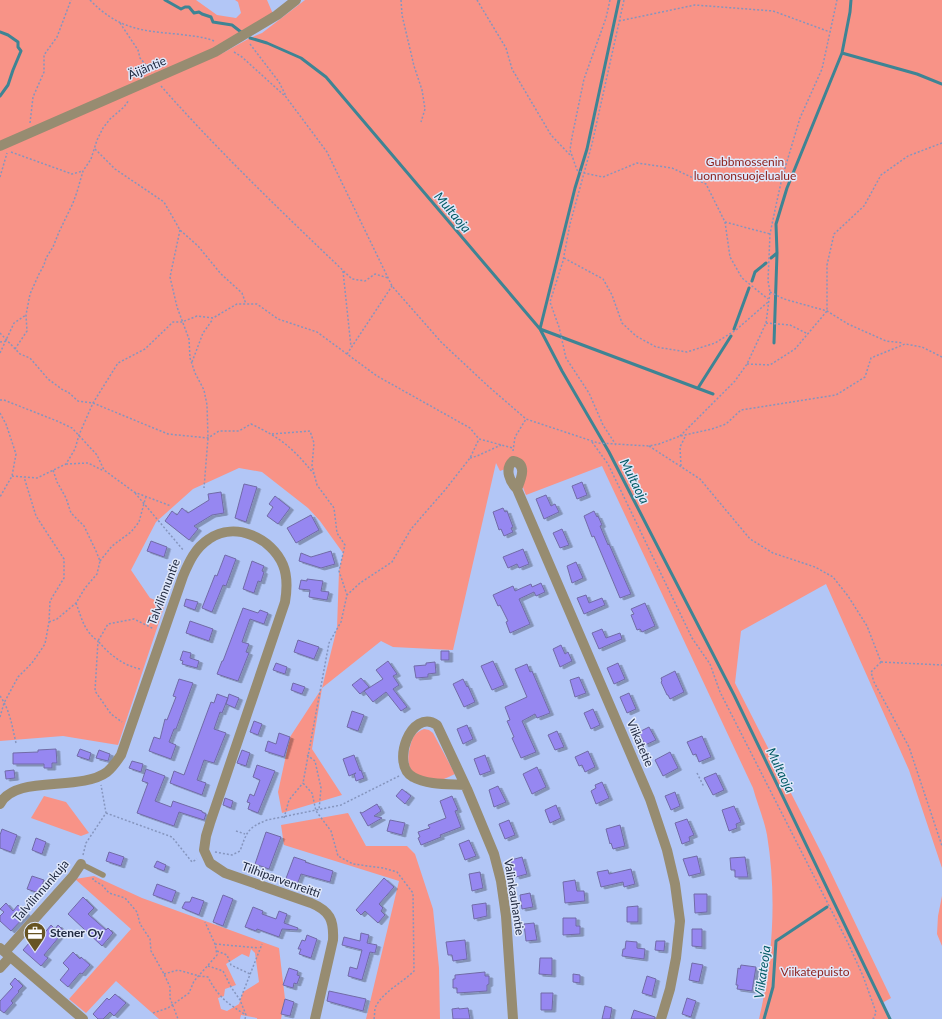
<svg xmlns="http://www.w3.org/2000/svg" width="942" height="1019" font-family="Lato,sans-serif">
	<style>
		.green { fill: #f89387; fill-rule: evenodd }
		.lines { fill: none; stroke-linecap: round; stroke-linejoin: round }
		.stream { stroke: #3e8494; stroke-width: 3 }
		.building { fill: #9687f1; stroke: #716ba6; filter: url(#shadow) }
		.path { stroke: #8595be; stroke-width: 1.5; stroke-dasharray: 2 2; stroke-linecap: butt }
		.lane { stroke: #978c71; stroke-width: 5.5 }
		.street { stroke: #978c71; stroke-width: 10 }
		.labels { text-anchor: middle; stroke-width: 3; stroke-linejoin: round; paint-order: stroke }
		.street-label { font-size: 12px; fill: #212a41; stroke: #dfe7fa }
		.park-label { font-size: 12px; fill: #8c1e19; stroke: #dfe7fa }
		.poi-label { font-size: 12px; font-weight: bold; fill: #212a41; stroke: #dfe7fa; text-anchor: start }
		.water-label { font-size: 13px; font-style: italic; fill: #035b65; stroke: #dfe7fa }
	</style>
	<defs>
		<filter id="shadow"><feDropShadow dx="3.5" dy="2" stdDeviation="0" flood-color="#0004"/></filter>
	</defs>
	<rect width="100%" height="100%" fill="#b2c6f6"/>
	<path class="green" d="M 0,0 L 196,0 L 217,15 L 236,18 L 241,13 L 238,2 L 235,0 L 267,0 L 273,14 L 221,54 L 250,38 L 262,33 L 305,0 L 942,0 L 942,868 L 909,770 L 826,584 L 741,631 L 735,683 L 824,858 L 891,998 L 882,1003 L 890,1019 L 759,1019 C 773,959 777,896 767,835 C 764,819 757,803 753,788 L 602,466 L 526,495 L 522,485 L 527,469 L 524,462 L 500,471 L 496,463 L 453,650 L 393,647 L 381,641 L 322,688 L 312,749 L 342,795 L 282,813 L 278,792 L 290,737 L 322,688 L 337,628 L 339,571 L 343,553 L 320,521 L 308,508 L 262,472 L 239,468 L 193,489 L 156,522 L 131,570 L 150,598 L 165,604 L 118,745 L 63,736 L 0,741 Z
		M 424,729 L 429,730 L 433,733 L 455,774 C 450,776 445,779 440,780 C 438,780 434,779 431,779 C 411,776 405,767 410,747 C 412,738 414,733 424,729 Z
		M 44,796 L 66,802 L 89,833 L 81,836 L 31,818 Z
		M 348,813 L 366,846 L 407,846 L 415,854 L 433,909 L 439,968 L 440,1019 L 366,1019 L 399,881 L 284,845 L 281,825 Z
		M 94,876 L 142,898 L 279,948 L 285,999 L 281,1019 L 257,1019 L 257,1018 L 241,1015 L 240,1019 L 159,1019 L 116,981 L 86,1013 L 69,999 L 131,929 L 75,879 ZM 251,949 L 255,953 L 259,982 L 243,992 L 239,1004 L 227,1011 L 221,1009 L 218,998 L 224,996 L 225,989 L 236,985 L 226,964 L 242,954 L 249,957 Z
		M 942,896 L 942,946 L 937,934 L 938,916 Z"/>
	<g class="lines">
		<path class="stream" d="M 165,0 L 181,9 L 185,7 L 189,7 L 194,13 L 199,12 L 202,14 L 211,17 L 213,22 L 232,25 L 241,32
			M 619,0 L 587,149 L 575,188 L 540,329 L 713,394
			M 0,32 L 8,35 L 18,42 L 18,47 L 21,51 L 13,70 L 8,85 L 0,96
			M 250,38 L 267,43 L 301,58 L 326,77 L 540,329 L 562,371 L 609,452 L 734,695 L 890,1019
			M 842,53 L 917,74 L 942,84
			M 771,258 L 777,253
			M 752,281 L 755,272 L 766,263
			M 734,329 L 749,288
			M 774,343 L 777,253 L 776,224 L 787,188 L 842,53 L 850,12 L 851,0
			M 698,388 L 731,336
			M 764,1019 L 773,987 L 776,941 L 827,907"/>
	</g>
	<path class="building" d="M 582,482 L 587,495 L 577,499 L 572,486 Z
		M 244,484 L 257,487 L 246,522 L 235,518 Z
		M 221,492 L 224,513 L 212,515 L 194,526 L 198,529 L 189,540 L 165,521 L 172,511 L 177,515 L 182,508 L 188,513 L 209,500 L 208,494 Z
		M 546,495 L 551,506 L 555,504 L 559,512 L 544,519 L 536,499 Z
		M 275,496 L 290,508 L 278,524 L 267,516 L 273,507 L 269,504 Z
		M 503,508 L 505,512 L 507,511 L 513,527 L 511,528 L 513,532 L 504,536 L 501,529 L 499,530 L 493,512 Z
		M 594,511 L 597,517 L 598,516 L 602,525 L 600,526 L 608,545 L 609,544 L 631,594 L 620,598 L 594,536 L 592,537 L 584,516 Z
		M 311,515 L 319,530 L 296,543 L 287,528 Z
		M 562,529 L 569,545 L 560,548 L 553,533 Z
		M 151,541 L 167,547 L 164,557 L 147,551 Z
		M 523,549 L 529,564 L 519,568 L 517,564 L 508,568 L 503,557 Z
		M 331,551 L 335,564 L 321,568 L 299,561 L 301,553 L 311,557 Z
		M 225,555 L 236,559 L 226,586 L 223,585 L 212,612 L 202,608 L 215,575 L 217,576 Z
		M 252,561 L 264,566 L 262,571 L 264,572 L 261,582 L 258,581 L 254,593 L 243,589 Z
		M 576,562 L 583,578 L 572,583 L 567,566 Z
		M 307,579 L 323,581 L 321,591 L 329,592 L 327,600 L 309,597 L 310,590 L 299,589 L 301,580 L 307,581 Z
		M 541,583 L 545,592 L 536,596 L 534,592 L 519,599 L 530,624 L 510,633 L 506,622 L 508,621 L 500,605 L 498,606 L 493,595 L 513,586 L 515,591 L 531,584 L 532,587 Z
		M 586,595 L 589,603 L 602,598 L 605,605 L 584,614 L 577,598 Z
		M 186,599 L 198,602 L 195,610 L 184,606 Z
		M 645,603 L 655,626 L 642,632 L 640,629 L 637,630 L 631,615 L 634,614 L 631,609 Z
		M 243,608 L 258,613 L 260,610 L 268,613 L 264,624 L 250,619 L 242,642 L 249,644 L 246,652 L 249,653 L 238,681 L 217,674 L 222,661 L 223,661 Z
		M 190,621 L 213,629 L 209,641 L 186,633 Z
		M 602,629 L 606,638 L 620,633 L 622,639 L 599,649 L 592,633 Z
		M 298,640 L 319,647 L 314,659 L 294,652 Z
		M 561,645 L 565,654 L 568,652 L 572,661 L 560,667 L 553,649 Z
		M 183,651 L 191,653 L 190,658 L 199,661 L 197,668 L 182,664 L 183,661 L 180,660 Z
		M 441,651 L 449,651 L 449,660 L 441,660 Z
		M 388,661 L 397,674 L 393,676 L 399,685 L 393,689 L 407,707 L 401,711 L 386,692 L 373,702 L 364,691 L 383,679 L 376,670 Z
		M 493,661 L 504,685 L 492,690 L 481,666 Z
		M 435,662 L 436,673 L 428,674 L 428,677 L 416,678 L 414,666 L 426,665 L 426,663 Z
		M 276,663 L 287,667 L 285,674 L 273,670 Z
		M 618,663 L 625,679 L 614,684 L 607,668 Z
		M 527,664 L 530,672 L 532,671 L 550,713 L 537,718 L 535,714 L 522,721 L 536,752 L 521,758 L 512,738 L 514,737 L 507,721 L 510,720 L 505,707 L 527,697 L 515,669 Z
		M 675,671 L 684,692 L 670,699 L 668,695 L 667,695 L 661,682 L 662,681 L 661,678 Z
		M 579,677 L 586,693 L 575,697 L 570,680 Z
		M 361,678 L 369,687 L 360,694 L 352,685 Z
		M 179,679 L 193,683 L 176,729 L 174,729 L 169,742 L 176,745 L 171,759 L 149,751 L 154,737 L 160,739 L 165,719 L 167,720 L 176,697 L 173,696 Z
		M 463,679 L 467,687 L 468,686 L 475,702 L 464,707 L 453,684 Z
		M 293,683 L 305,687 L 302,694 L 291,690 Z
		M 629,693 L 636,709 L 627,713 L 620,697 Z
		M 217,694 L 228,698 L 222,713 L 220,712 L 214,729 L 226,733 L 214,763 L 204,760 L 197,780 L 206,783 L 202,795 L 170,783 L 174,771 L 184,775 L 211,702 L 214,703 Z
		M 229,694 L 239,698 L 235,708 L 226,704 Z
		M 593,709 L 600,725 L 591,729 L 584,713 Z
		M 352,711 L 364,715 L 358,731 L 347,727 Z
		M 254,721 L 262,724 L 258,735 L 250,732 Z
		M 467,725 L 473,739 L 463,744 L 457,729 Z
		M 649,727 L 656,740 L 645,745 L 639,732 Z
		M 557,731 L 564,747 L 555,750 L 548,735 Z
		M 279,733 L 290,737 L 284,757 L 265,751 L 268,741 L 276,744 Z
		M 702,736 L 711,757 L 699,762 L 696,754 L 693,755 L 687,742 Z
		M 56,749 L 57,763 L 52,763 L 52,768 L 44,768 L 44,764 L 13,764 L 13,753 L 38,752 L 38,750 Z
		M 80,749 L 91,753 L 89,760 L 77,756 Z
		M 99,750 L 110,754 L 108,761 L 96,758 Z
		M 242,750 L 250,753 L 246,766 L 237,763 Z
		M 588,751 L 595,767 L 585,772 L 582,765 L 579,766 L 575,757 Z
		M 670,752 L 678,768 L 663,776 L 655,760 Z
		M 354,755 L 360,771 L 361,770 L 364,778 L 356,781 L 354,774 L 356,773 L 349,776 L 343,759 Z
		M 485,755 L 491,771 L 480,775 L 474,759 Z
		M 132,761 L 143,764 L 141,772 L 129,768 Z
		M 257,765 L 275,771 L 258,813 L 248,809 L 250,803 L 247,802 L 250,794 L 254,796 L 260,780 L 253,777 Z
		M 537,767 L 546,787 L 532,794 L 523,774 Z
		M 146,769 L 165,776 L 155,801 L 171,807 L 173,801 L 202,811 L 202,812 L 206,814 L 204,820 L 179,812 L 174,826 L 137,813 L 148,783 L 142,781 Z
		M 14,770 L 15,778 L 6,779 L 5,771 Z
		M 716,773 L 724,790 L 713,795 L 704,778 Z
		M 602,782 L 609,798 L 596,804 L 591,791 L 596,788 L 595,785 Z
		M 498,786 L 506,802 L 494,807 L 489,790 Z
		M 402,789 L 411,796 L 405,804 L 396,796 Z
		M 675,792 L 680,806 L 671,810 L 665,796 Z
		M 452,796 L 458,810 L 455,811 L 461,827 L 440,835 L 441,837 L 421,845 L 418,838 L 420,837 L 418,832 L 430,828 L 428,825 L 446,818 L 440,801 Z
		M 225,798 L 233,801 L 231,808 L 223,805 Z
		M 377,804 L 381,811 L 374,816 L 382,818 L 368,826 L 360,812 L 362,813 Z
		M 556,805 L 561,818 L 550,823 L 545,810 Z
		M 734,806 L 741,822 L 736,824 L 737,828 L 729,831 L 722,810 Z
		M 687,819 L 694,835 L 689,837 L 690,841 L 682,844 L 675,823 Z
		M 390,820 L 405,823 L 402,835 L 387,831 Z
		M 509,820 L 515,835 L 505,839 L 499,824 Z
		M 620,825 L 625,846 L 613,849 L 611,843 L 610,844 L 606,829 Z
		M 2,829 L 17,835 L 11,852 L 0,848 L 0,835 Z
		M 266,832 L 281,837 L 269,869 L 255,864 Z
		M 36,838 L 46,842 L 42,854 L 32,850 Z
		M 469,840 L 476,856 L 465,860 L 459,844 Z
		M 109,852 L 124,857 L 121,866 L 106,861 Z
		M 697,856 L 701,873 L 689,876 L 683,859 Z
		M 294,857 L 306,861 L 305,862 L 333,871 L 330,882 L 301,874 L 297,885 L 285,881 Z
		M 522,857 L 527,874 L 516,877 L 511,860 Z
		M 745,857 L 748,877 L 735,877 L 735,870 L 731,870 L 730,858 Z
		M 157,861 L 166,865 L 164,871 L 154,867 Z
		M 631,869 L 635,884 L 624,887 L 623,882 L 601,887 L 597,872 L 608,870 L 609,874 Z
		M 480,872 L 483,888 L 472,891 L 469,874 Z
		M 32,876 L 44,880 L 39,893 L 27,889 Z
		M 384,878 L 394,887 L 379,904 L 383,908 L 381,911 L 385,915 L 378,923 L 365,911 L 361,915 L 356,910 Z
		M 575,880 L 577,891 L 584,891 L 585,901 L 565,903 L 563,882 Z
		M 157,884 L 176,891 L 172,902 L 153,895 Z
		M 530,893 L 533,907 L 522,909 L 520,895 Z
		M 694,894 L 707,894 L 707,912 L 695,913 Z
		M 223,895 L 233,899 L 223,926 L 213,922 Z
		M 83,897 L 94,908 L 88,914 L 106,930 L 108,928 L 113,933 L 102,946 L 68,914 Z
		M 192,897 L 204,901 L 199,915 L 182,908 L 185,902 L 190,902 Z
		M 6,903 L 13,911 L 18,905 L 27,914 L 11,931 L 0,921 L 0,916 L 4,912 L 0,909 Z
		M 486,903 L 487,916 L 474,919 L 472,905 Z
		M 638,906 L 638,922 L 627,922 L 627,907 Z
		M 253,907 L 263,911 L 262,914 L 276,919 L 279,911 L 287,914 L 284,923 L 298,928 L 297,930 L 282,929 L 279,937 L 257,929 L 256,931 L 245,927 Z
		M 563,918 L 576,918 L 576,926 L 580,926 L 580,934 L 563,935 Z
		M 534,923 L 537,940 L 526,941 L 524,924 Z
		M 51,925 L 55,929 L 58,925 L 64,931 L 44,955 L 48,958 L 41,966 L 23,950 L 30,942 L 34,946 Z
		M 692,929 L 702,929 L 702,947 L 692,946 Z
		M 361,933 L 369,935 L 367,943 L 377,945 L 375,953 L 370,952 L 362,980 L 348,976 L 350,967 L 357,969 L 362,950 L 342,945 L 344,937 L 360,941 Z
		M 307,935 L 317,939 L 311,958 L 299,954 L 301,949 L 298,949 L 302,940 L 305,941 Z
		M 465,940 L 467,959 L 453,961 L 452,955 L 448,955 L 446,942 Z
		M 626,941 L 637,942 L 637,948 L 645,949 L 644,959 L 622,956 L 623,949 L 625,949 Z
		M 656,941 L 665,941 L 664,951 L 655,950 Z
		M 73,952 L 80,959 L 81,957 L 90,965 L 82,974 L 80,973 L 68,987 L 60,980 L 69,969 L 63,963 Z
		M 540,958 L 552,958 L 552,975 L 539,974 Z
		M 692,963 L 703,965 L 699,982 L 689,980 Z
		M 741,965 L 756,967 L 752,991 L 737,989 L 738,985 L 736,985 L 738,968 L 740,969 Z
		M 289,968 L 298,971 L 297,975 L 300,976 L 297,984 L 294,983 L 293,988 L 283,985 Z
		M 485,972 L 485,976 L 489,976 L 489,984 L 487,985 L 487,991 L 457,993 L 457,988 L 453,988 L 453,979 L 455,979 L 455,975 Z
		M 573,974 L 580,975 L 580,983 L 573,982 Z
		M 647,976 L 656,979 L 652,996 L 642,993 Z
		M 15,978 L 23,986 L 18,991 L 19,992 L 11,1001 L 13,1003 L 4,1013 L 0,1010 L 0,1001 L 13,987 L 10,984 Z
		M 329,991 L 366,999 L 363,1011 L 327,1001 Z
		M 541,993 L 553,993 L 552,1010 L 541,1010 Z
		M 115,994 L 126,1003 L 114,1016 L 110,1012 L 103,1019 L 98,1019 L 93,1014 L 107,998 L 109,1000 Z
		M 687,998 L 696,1001 L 691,1017 L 682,1014 Z
		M 285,999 L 294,1002 L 290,1016 L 281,1014 Z
		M 605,1006 L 612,1008 L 610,1019 L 602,1019 Z
		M 459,1008 L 459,1009 L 468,1008 L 470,1019 L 453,1019 L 452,1009 Z
		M 634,1010 L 655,1017 L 655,1019 L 631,1019 Z"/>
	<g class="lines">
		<path class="path" d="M 90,0 C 117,28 140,31 177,34 C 190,36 202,36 214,41
			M 401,0 L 402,15 L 414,66 L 422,90 L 425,109 L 421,122
			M 477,0 L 506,48 L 512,69 L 551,135 L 571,156
			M 610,0 L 606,18 L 584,79 L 572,137 L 570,150 L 577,170 L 584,173 L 603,177 L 637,163 L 672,168 L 706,184 L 725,222 L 730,257 L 742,278 L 768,299
			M 619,21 L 695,5 L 773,11 L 830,32
			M 120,23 L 138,50 L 140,58 L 150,70
			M 250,44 L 279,82 L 286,96
			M 234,52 L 242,57 L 286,97 L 327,152 L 392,286 L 441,342 L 488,386 L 526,419 L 598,443 L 649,446 L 659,444 L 680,436 L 712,429 L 726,424 L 741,410 L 836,395 L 865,377 L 871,358 L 905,344 L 922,347 L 942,357
			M 161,86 C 221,154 286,216 352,279 L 365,281 L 375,274 L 388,278
			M 30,123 L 33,97 L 44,72 L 44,55 L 57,37 L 71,0
			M 95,149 L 115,169 L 164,202 L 180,230 L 198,246 L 221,274 L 242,293 L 246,304
			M 11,152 L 72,174 L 83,171
			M 0,177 L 7,153
			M 725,222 L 770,234
			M 180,230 L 170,277 L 177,307 L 189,339 L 190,358 L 195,373 L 204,390 L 207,405 L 208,438 L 204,488
			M 564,258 L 603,279 L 612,295 L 622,323 L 636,336 L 656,347 L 687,352 L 715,343 L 736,330 L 768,302
			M 343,271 L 351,347
			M 770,292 L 784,299 L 827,311 L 848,324 L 886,341 L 903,343
			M 766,323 L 790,325 L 808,334
			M 0,333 L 20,354 L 30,358 L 48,379 L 63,390 L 68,392 L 78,401 L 93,403 L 168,434 L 208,438 L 219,431 L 239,431 L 251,424 C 281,438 293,448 314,474
			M 0,342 L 7,341
			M 15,349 L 27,331 L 26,315 L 30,294 L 39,274 L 44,265 L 46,258 L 53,247 L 59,232 L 73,203 L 77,192 L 83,171 L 91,159 L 97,140 L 103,128 L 110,119 L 124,107 L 129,100
			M 0,353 L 14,323 L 26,315
			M 347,354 L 392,286
			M 192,362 L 203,333 L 213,319
			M 747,364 L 770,365 L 795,349 L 827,311 L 827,265 L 834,234 L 864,206 L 881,175 L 908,156 L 942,143
			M 0,400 L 4,400 L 57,421 L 72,428 L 97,455 L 104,470 L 134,492 L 171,506
			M 0,413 L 6,424 L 16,454 L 12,476 L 0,497
			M 272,434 L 310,431 L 314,443 L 312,466 L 317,485 L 334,508 L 337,533 L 345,545 L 339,571 L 347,595
			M 680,436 L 735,381 L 747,364 L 766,323 L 770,292 L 768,281 L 770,234 L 775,210 L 782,178 L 800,118 L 822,69 L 837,0
			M 592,442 L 608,464 L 692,638 L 710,664 L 720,692 L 848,943 L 863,976 L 876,1012 L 874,1018 L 872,1019
			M 616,445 L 603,425 L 589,393 L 566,358 L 559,327 L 550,302 L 563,261 L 570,224 L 592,144 L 624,0
			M 649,446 L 700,479 L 750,539 L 773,553 L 815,567 L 833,577 L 848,596 L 867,626 L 881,662
			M 513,451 L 515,437 L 526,419
			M 470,458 L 477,456 L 501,445
			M 66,464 L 88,463 L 102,470
			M 681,466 L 680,447 L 686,435
			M 12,476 L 37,478 L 66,464 L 75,449 L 79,435 L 93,403 L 118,363 L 145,349 L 173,322 L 182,322 L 197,316 L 213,318 L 237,304 L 257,304 L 278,319 L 317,332 L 377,376 L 470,428 L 479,439 L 513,448
			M 135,493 L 184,551
			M 100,561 L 112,546 L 131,532 L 139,522 L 146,496
			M 76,603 C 82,619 84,631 98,641 L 95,691 L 111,714 L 122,722
			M 49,622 L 57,619 L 76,603 L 85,588 L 97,574 L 100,561 L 96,551 L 84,526 L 71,513 L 66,498 L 57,482 L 53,470
			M 881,662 L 871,672 L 874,682 L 909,747 L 942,846
			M 881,662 L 942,665
			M 140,669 C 122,665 109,654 98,641 L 108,624 L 134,619 L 154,629
			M 0,696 C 10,710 12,726 16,743
			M 0,717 L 4,703 L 18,677 L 32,663 L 45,644 L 49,622 L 50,601 L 64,578 L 64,559 L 36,516 L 24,477
			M 307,755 L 315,761 L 321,788 L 319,810
			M 697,773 L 704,787
			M 106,813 L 172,837 L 192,862 L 197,859
			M 284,818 L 289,800 L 303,783
			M 236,831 L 245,834
			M 215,852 L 232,855 L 240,851 C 247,832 247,828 267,820 L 341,805 L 399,776
			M 83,855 L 86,843 L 106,813 L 101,785
			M 93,878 L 93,880 L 102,885 L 109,893 L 125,898 L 137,912 L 140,924 L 150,939 L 151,951 L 164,974 L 170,987 L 170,998 L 178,1019
			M 215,944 L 259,948
			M 217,951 L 227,955 L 231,965 L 250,974
			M 208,966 L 223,971 L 231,987 L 240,1000
			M 164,974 L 178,970 L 199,976 L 208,977 C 218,997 228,1004 246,1015
			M 153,1013 L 168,1008 L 189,993 L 194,981 L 217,955 L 215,944 L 205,922
			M 245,1019 L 246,1015 L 240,1000 L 262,944
			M 374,1019 C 375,1015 374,1010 376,1006 C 384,991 402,983 414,971 L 413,893 L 397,872 L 383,868 L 353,864 L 338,856 L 331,831 L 316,811 L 312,793 L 303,783 L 329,643 L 341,622 L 347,595 L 360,583 L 392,562 L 411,529 L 445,490 L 470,458 L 479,439"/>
		<path class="lane" d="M 81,864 L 103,875"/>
		<path class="street" d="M 0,146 L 215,52 L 277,15 L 296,0
			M 517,489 C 521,479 528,464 513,461 C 504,469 510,482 517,489 L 650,799 L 667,850 L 675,884 L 680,921 L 676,958 L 670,989 L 661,1019
			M 465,785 C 448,784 427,785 413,777 C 390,765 411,707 437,725 L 467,789 L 494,854 L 501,881 L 506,916 L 513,1019
			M 0,804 C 15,774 80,792 107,772 C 113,767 117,761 121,755 L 183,576 C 189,562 195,548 209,539 C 235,521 272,538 283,565 C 288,577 287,590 285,602 L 210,823 L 206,836 L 204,850 L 210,863 L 225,873 L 311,903 C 330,911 334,920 333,940 L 315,1019
			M 0,948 L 83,1019
			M 5,952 L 73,876 L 81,864
			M 0,968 L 10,957"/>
	</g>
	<defs>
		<g id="office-pin" transform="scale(1.15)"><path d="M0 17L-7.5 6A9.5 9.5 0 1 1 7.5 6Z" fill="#675422" stroke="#dfe7fa"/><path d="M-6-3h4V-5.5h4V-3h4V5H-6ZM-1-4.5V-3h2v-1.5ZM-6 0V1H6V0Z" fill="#fff"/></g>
	</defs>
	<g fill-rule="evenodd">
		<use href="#office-pin" x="35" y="933"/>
	</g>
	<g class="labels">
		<g class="street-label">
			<text transform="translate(147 68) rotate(-23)" y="4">Äijäntie</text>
			<text transform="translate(164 592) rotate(-69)" y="4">Talvilinnuntie</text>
			<text transform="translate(640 743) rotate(67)" y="4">Viikatetie</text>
			<text transform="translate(281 880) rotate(20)" y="4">Tilhiparvenreitti</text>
			<text transform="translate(41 891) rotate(-49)" y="4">Talvilinnunkuja</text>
			<text transform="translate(514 897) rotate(81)" y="4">Valinkauhantie</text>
		</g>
		<g class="park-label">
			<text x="745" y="166">Gubbmossenin<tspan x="745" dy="14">luonnonsuojelualue</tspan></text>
			<text x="815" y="976">Viikatepuisto</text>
		</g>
		<g class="poi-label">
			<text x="50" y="937">Stener Oy</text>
		</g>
		<g class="water-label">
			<text transform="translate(453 212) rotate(50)" y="5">Multaoja</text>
			<text transform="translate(635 481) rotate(63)" y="5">Multaoja</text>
			<text transform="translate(781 770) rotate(64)" y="5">Multaoja</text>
			<text transform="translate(762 972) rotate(-82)" y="5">Viikateoja</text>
		</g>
	</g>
</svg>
